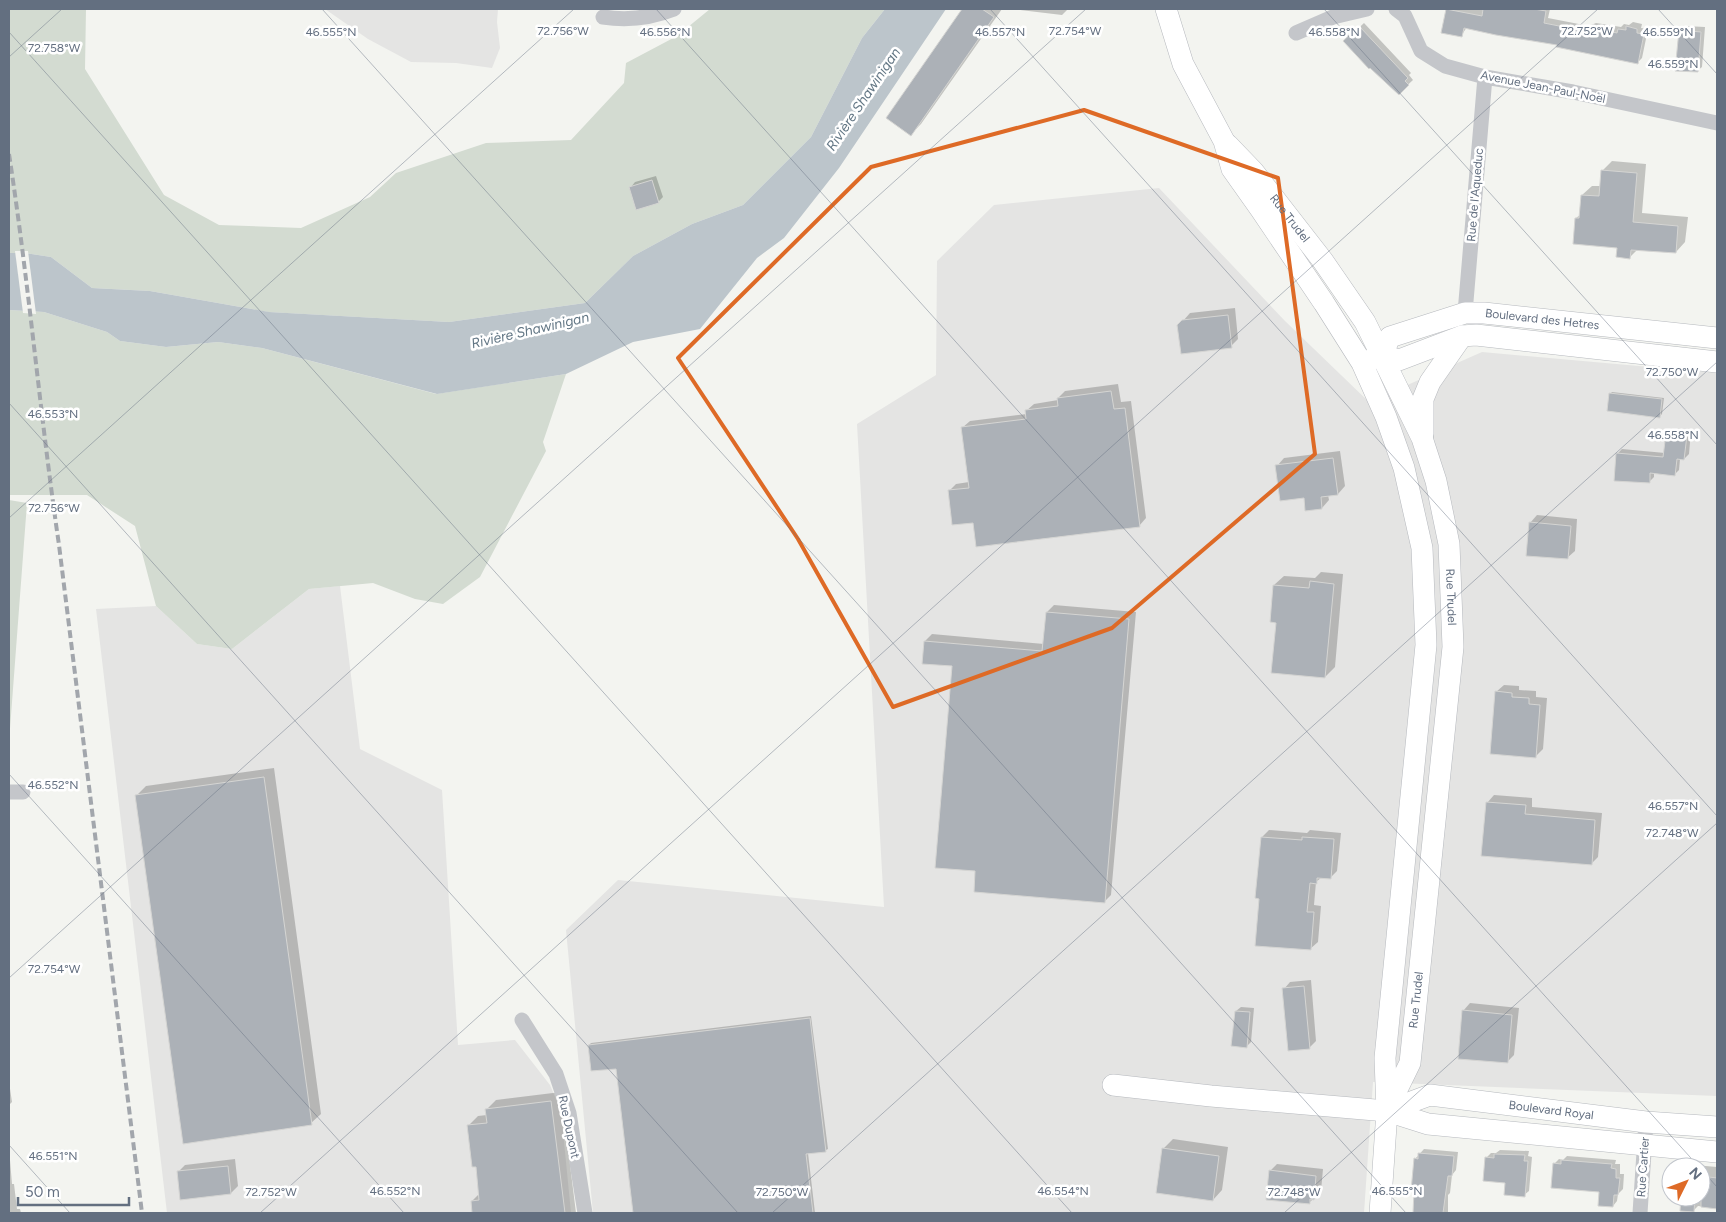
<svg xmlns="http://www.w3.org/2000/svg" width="1726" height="1222" font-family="Figtree,sans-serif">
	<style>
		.built { fill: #e4e4e3 }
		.green { fill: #d3dbd1 }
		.water { fill: #bcc5cb }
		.pier { fill: #f3f4f0 }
		.shadow { fill: #0003 }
		.building { fill: #acb1b7; stroke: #d5d5d3 }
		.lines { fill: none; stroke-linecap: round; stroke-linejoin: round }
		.secondary-casing { stroke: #b6b9be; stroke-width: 22 }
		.street { stroke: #c4c6ca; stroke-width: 15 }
		.secondary { stroke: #fff; stroke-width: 21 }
		.rail { stroke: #a2a6ac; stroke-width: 4; stroke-dasharray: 8 4; stroke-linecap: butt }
		.marked { fill: none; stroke: #de6a26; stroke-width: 4; stroke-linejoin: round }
		.ticks { fill: none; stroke: #636f80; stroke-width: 1; stroke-opacity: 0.45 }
		.labels { text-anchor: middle; stroke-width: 5; stroke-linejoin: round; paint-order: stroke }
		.street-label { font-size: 12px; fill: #636f80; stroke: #fff }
		.water-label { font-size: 14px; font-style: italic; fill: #637785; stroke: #fff }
		.ticks-label { font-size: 12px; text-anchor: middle; fill: #636f80; stroke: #fff; stroke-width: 5; stroke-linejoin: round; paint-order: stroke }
	</style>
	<rect width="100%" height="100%" fill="#f3f4f0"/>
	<path class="built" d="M 325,9 L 498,9 L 497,22 L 500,48 L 492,68 L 456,63 L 411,62 L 368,39 Z
		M 1159,188 L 1285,321 L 1369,402 L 1482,352 L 1717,373 L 1717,1096 L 1373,1082 L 1364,1213 L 593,1213 L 566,930 L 618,880 L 884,907 L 857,424 L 936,375 L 937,261 L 994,205 Z
		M 340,586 L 360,749 L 442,790 L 458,1045 L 515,1040 L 550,1085 L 561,1111 L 571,1213 L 167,1213 L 96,609 L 156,606 L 197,644 L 232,649 L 309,589 Z"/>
	<path class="green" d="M 9,9 L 86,9 L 85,69 L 164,195 L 219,225 L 301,228 L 370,197 L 396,173 L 486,143 L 571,140 L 624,83 L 626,63 L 677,36 L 710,9 L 885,9 L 862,38 L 811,137 L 743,205 L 692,224 L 633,256 L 585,303 L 449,322 L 268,312 L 150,291 L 92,288 L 51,257 L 25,253 L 9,253 Z
		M 9,310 L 44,312 L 107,332 L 120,341 L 166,347 L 218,342 L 262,348 L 436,394 L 566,374 L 543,442 L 546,451 L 480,577 L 443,604 L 415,599 L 373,583 L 309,589 L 232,649 L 197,644 L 156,606 L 135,526 L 87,495 L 9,495 Z
		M 9,500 L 27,503 L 9,742 Z"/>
	<path class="water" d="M 885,9 L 946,9 L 839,168 L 784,238 L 757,258 L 700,329 L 633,342 L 566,374 L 437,394 L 262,348 L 218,342 L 166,347 L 120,341 L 107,332 L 44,312 L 9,310 L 9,253 L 25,253 L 51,257 L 92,288 L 150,291 L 269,312 L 449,322 L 585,303 L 633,256 L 692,224 L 743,205 L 811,137 L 862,38 Z"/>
	<path class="pier" d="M 15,251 L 28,251 L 36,314 L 23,313 Z"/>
	<path class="shadow" d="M 964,9 L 1002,9 L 921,124 L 911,134 L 887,117 Z
		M 1011,9 L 1068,9 L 1062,15 Z
		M 1448,9 L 1478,9 L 1522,18 L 1524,9 L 1550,9 L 1548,18 L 1589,26 L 1596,23 L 1621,27 L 1624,24 L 1629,25 L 1633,22 L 1642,24 L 1641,28 L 1648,29 L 1642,58 L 1637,63 L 1527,38 L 1467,27 L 1461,36 L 1443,32 Z
		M 1364,23 L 1411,73 L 1409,75 L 1413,80 L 1399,93 L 1345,41 Z
		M 1685,26 L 1705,27 L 1702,67 L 1697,71 L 1680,30 Z
		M 1612,161 L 1646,164 L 1642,213 L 1688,217 L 1685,242 L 1676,252 L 1638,249 L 1630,257 L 1618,247 L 1576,218 L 1580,215 L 1582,195 L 1592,186 L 1601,186 L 1602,171 Z
		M 656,176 L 663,197 L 658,202 L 631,187 L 635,182 Z
		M 1235,308 L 1238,339 L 1231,346 L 1183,321 L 1190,313 Z
		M 1118,384 L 1121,402 L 1131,401 L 1146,518 L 1139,526 L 974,521 L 949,491 L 956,484 L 969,482 L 962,428 L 970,421 L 1027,414 L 1026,411 L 1034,404 L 1058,400 L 1058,398 L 1065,391 Z
		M 1612,392 L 1664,398 L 1662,414 L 1660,416 L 1610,394 Z
		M 1671,429 L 1691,431 L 1689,454 L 1684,459 L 1680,459 L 1679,470 L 1675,474 L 1654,472 L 1654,477 L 1649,482 L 1617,454 L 1622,449 L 1665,453 L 1667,434 Z
		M 1340,451 L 1345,486 L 1338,494 L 1328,495 L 1329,500 L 1322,508 L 1305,497 L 1277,466 L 1284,458 Z
		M 1537,515 L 1577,519 L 1575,551 L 1567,558 L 1530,523 Z
		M 1321,572 L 1343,574 L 1335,667 L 1325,677 L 1277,622 L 1274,585 L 1284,576 L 1315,578 Z
		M 1054,605 L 1136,612 L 1111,895 L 1104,902 L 977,870 L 953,665 L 925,641 L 932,634 L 1044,644 L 1047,612 Z
		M 1504,685 L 1519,686 L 1519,690 L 1536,691 L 1536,697 L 1547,698 L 1543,749 L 1535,757 L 1496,692 Z
		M 274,768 L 321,1114 L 311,1123 L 136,796 L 146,786 Z
		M 1494,795 L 1532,798 L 1532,807 L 1602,813 L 1598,857 L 1591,864 L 1487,803 Z
		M 1269,830 L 1307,833 L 1310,830 L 1341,833 L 1337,871 L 1330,878 L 1322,877 L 1316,882 L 1314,905 L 1321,906 L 1318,942 L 1310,949 L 1261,897 L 1262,837 Z
		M 1311,980 L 1316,1041 L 1310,1047 L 1284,989 L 1290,982 Z
		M 1470,1003 L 1519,1008 L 1514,1055 L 1507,1062 L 1463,1011 Z
		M 1241,1007 L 1254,1008 L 1251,1042 L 1247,1046 L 1236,1011 Z
		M 811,1016 L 828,1149 L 826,1150 L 808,1153 L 815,1213 L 634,1213 L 617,1067 L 589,1045 L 591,1043 Z
		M 9,1082 L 12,1102 L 9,1105 Z
		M 561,1092 L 576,1213 L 473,1213 L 472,1201 L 480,1193 L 477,1166 L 468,1126 L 478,1116 L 487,1115 L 487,1109 L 496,1100 Z
		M 1173,1139 L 1228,1147 L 1222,1190 L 1213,1200 L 1163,1149 Z
		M 9,1148 L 12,1184 L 14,1184 L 17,1209 L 20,1209 L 21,1213 L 9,1213 Z
		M 1424,1149 L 1458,1152 L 1456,1170 L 1452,1175 L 1450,1193 L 1448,1195 L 1448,1213 L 1414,1213 L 1416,1190 L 1415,1159 Z
		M 1500,1150 L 1529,1151 L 1528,1156 L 1532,1157 L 1529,1191 L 1524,1195 L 1507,1182 L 1486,1158 L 1491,1153 L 1496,1153 Z
		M 1567,1156 L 1616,1160 L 1615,1164 L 1620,1164 L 1620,1174 L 1624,1174 L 1623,1189 L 1618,1194 L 1617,1201 L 1613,1206 L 1600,1191 L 1554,1164 L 1559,1159 L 1563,1160 Z
		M 235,1159 L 238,1186 L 231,1193 L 178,1172 L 185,1165 Z
		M 1277,1164 L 1323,1169 L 1321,1191 L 1309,1203 L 1270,1171 Z
		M 1683,1164 L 1717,1167 L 1717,1208 L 1698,1206 L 1693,1211 L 1682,1202 L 1670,1200 L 1671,1192 L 1671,1197 L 1701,1197 L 1701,1167 L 1680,1167 Z"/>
	<path class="building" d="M 962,9 L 982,9 L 994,17 L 911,136 L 886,118 Z
		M 1446,9 L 1482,16 L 1483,9 L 1534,9 L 1546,11 L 1544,23 L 1584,31 L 1584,30 L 1589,30 L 1590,27 L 1617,33 L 1618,29 L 1626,30 L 1626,26 L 1637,29 L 1637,33 L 1644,34 L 1638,64 L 1556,47 L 1557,45 L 1496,35 L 1464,28 L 1462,37 L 1441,33 Z
		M 1359,26 L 1408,78 L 1405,81 L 1409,85 L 1399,95 L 1370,68 L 1369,69 L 1343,41 Z
		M 1679,30 L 1701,32 L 1698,72 L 1675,71 Z
		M 1601,170 L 1637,173 L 1633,222 L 1678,226 L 1676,253 L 1631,250 L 1630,259 L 1616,257 L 1617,248 L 1573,244 L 1575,218 L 1579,218 L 1581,195 L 1599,196 Z
		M 652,180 L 659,203 L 636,210 L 629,187 Z
		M 1228,315 L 1232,348 L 1181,354 L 1177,325 L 1182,320 Z
		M 1111,391 L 1114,409 L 1125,408 L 1140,527 L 976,547 L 973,523 L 952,525 L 948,490 L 969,488 L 961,427 L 1026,419 L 1025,410 L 1058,406 L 1057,398 Z
		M 1609,393 L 1662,399 L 1660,418 L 1607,411 Z
		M 1666,433 L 1687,435 L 1684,460 L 1677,459 L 1675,476 L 1650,473 L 1650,483 L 1614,481 L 1616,453 L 1663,457 Z
		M 1333,458 L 1338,495 L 1321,497 L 1322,509 L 1305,511 L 1304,498 L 1280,501 L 1275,465 Z
		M 1529,522 L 1571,526 L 1568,559 L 1526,556 Z
		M 1310,581 L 1334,584 L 1325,678 L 1271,673 L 1276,623 L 1270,622 L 1273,585 L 1309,588 Z
		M 1046,612 L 1129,619 L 1105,903 L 974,892 L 975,871 L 935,868 L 952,666 L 922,664 L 924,641 L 1042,651 Z
		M 1495,691 L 1512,693 L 1512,697 L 1529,698 L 1529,704 L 1540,705 L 1536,758 L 1490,754 Z
		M 264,777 L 312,1125 L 183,1144 L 135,795 Z
		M 1486,802 L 1526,805 L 1525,814 L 1595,820 L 1592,865 L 1481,856 Z
		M 1261,837 L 1302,840 L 1302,837 L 1334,839 L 1331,879 L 1317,878 L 1317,884 L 1310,883 L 1307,912 L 1314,912 L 1311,950 L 1255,946 L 1259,899 L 1255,898 Z
		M 1304,986 L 1310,1049 L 1288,1051 L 1282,988 Z
		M 1462,1010 L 1512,1015 L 1508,1063 L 1458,1059 Z
		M 1235,1011 L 1250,1012 L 1247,1048 L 1231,1046 Z
		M 810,1018 L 826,1152 L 806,1154 L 813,1213 L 633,1213 L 616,1069 L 591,1071 L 588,1045 Z
		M 551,1101 L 565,1213 L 472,1213 L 471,1201 L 479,1200 L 476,1167 L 472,1167 L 467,1125 L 487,1123 L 485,1109 Z
		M 1162,1148 L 1219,1156 L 1213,1201 L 1156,1193 Z
		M 1418,1153 L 1454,1156 L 1452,1176 L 1448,1176 L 1443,1213 L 1413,1213 L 1414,1191 L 1411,1191 L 1414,1158 L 1418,1159 Z
		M 1494,1154 L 1525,1155 L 1524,1161 L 1528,1161 L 1525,1197 L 1504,1195 L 1505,1183 L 1483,1181 L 1485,1157 L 1494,1158 Z
		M 1561,1160 L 1612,1164 L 1611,1168 L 1616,1169 L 1616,1178 L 1620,1178 L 1618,1195 L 1614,1195 L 1613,1207 L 1598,1206 L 1599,1192 L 1551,1188 L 1553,1163 L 1561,1164 Z
		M 228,1166 L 231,1194 L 180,1200 L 177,1171 Z
		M 1269,1170 L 1316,1176 L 1314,1200 L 1310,1199 L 1310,1204 L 1266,1200 Z
		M 1701,1176 L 1717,1178 L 1717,1209 L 1701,1207 Z
		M 1681,1197 L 1695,1197 L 1694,1212 L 1680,1211 Z"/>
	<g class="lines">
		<g class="secondary-casing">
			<g id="secondary">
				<path d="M 1166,9 L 1183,64 L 1224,141 L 1232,169 L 1261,210 L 1324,303 L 1362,363 L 1386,417 L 1404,468 L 1422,548 L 1426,645 L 1385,1058 L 1387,1111 L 1380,1213"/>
				<path id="s1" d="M 1228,145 L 1253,171 L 1323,261 L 1365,322 L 1422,438 L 1436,481 L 1449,544 L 1453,647 L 1410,1063 L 1389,1106"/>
				<path id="s2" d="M 1382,355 L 1390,337 L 1465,313 L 1484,313 L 1717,338"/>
				<path d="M 1372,359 L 1382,355 L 1399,360 L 1462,336 L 1476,335 L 1717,362"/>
				<path d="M 1423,434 L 1423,399 L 1430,382 L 1462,336"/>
				<path d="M 1113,1085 L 1211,1096 L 1387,1111 L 1428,1124 L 1717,1152"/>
				<path id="s3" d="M 1387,1111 L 1430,1095 L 1646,1122 L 1717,1127"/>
			</g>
		</g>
		<path class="street" d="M 1396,9 L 1405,16 L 1421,51 L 1445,66 L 1485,77 L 1573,92 L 1717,123
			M 603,17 C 628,21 651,18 674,9
			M 1296,33 L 1333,17 L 1367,9
			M 1465,313 L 1485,77
			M 9,792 L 23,792
			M 522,1020 L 556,1074 L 569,1113 L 585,1213
			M 1640,1213 L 1646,1122"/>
		<use href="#secondary" class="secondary"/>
		<path class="rail" d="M 9,154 C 29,284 40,415 59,545 L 142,1213"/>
	</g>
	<path class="marked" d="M 1084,110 L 1278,178 L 1315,454 L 1112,628 L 893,707 L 798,539 L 678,358 L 871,167 Z"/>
	<path class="ticks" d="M 322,9 L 1406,1213M 656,9 L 1699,1167M 990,9 L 1717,816M 1324,9 L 1717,445M 1658,9 L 1717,74M 9,32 L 1072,1213M 9,57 L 62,9M 9,403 L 738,1213M 9,518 L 574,9M 9,774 L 404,1213M 9,978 L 1086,9M 9,1145 L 70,1213M 1701,1169 L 1717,1187M 260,1213 L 1598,9M 772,1213 L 1717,362M 1284,1213 L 1717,823"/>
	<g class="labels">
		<g class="street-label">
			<text transform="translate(1543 87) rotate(11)" y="4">Avenue Jean-Paul-Noël</text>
			<text transform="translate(1475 195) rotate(-85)" y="4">Rue de l'Aqueduc</text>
			<text dy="4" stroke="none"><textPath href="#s1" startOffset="96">Rue Trudel</textPath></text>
			<text dy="4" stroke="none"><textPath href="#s2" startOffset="176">Boulevard des Hetres</textPath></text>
			<text dy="4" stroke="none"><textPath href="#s1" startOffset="516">Rue Trudel</textPath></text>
			<text transform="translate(1416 1000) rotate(-84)" y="4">Rue Trudel</text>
			<text dy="4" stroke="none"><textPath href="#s3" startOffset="168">Boulevard Royal</textPath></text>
			<text transform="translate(569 1127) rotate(78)" y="4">Rue Dupont</text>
			<text transform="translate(1643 1167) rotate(-86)" y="4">Rue Cartier</text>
		</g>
		<g class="water-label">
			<text transform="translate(863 99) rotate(-56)" y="5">Rivière Shawinigan</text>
			<text transform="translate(530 330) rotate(-13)" y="5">Rivière Shawinigan</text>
		</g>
	</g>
	<g class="ticks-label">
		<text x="1587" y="35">72.752°W</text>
		<text x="563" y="35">72.756°W</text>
		<text x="1075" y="35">72.754°W</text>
		<text x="331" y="36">46.555°N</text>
		<text x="665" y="36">46.556°N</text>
		<text x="1000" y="36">46.557°N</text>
		<text x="1334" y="36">46.558°N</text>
		<text x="1668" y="36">46.559°N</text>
		<text x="54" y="52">72.758°W</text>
		<text x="1673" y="68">46.559°N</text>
		<text x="1672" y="376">72.750°W</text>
		<text x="53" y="418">46.553°N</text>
		<text x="1673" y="439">46.558°N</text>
		<text x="54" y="512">72.756°W</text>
		<text x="53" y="789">46.552°N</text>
		<text x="1673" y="810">46.557°N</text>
		<text x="1672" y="837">72.748°W</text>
		<text x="54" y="973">72.754°W</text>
		<text x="53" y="1160">46.551°N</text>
		<text x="395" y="1195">46.552°N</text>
		<text x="1063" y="1195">46.554°N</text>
		<text x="1397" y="1195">46.555°N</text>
		<text x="271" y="1196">72.752°W</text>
		<text x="782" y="1196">72.750°W</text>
		<text x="1294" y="1196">72.748°W</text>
	</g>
	<rect width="1726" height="1222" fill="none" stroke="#636f80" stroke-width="20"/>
	<g transform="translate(1686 1182) rotate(48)"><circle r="24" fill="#ffffff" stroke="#c1c5cc"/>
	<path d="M0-4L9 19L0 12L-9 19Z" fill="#de6a26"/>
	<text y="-8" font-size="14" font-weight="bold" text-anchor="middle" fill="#636f80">N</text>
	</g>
	<path d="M18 1197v8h111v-8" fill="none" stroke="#636f80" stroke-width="2.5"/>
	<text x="25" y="1197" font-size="15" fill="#636f80" stroke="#ffffff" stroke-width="4" paint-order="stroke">50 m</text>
</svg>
